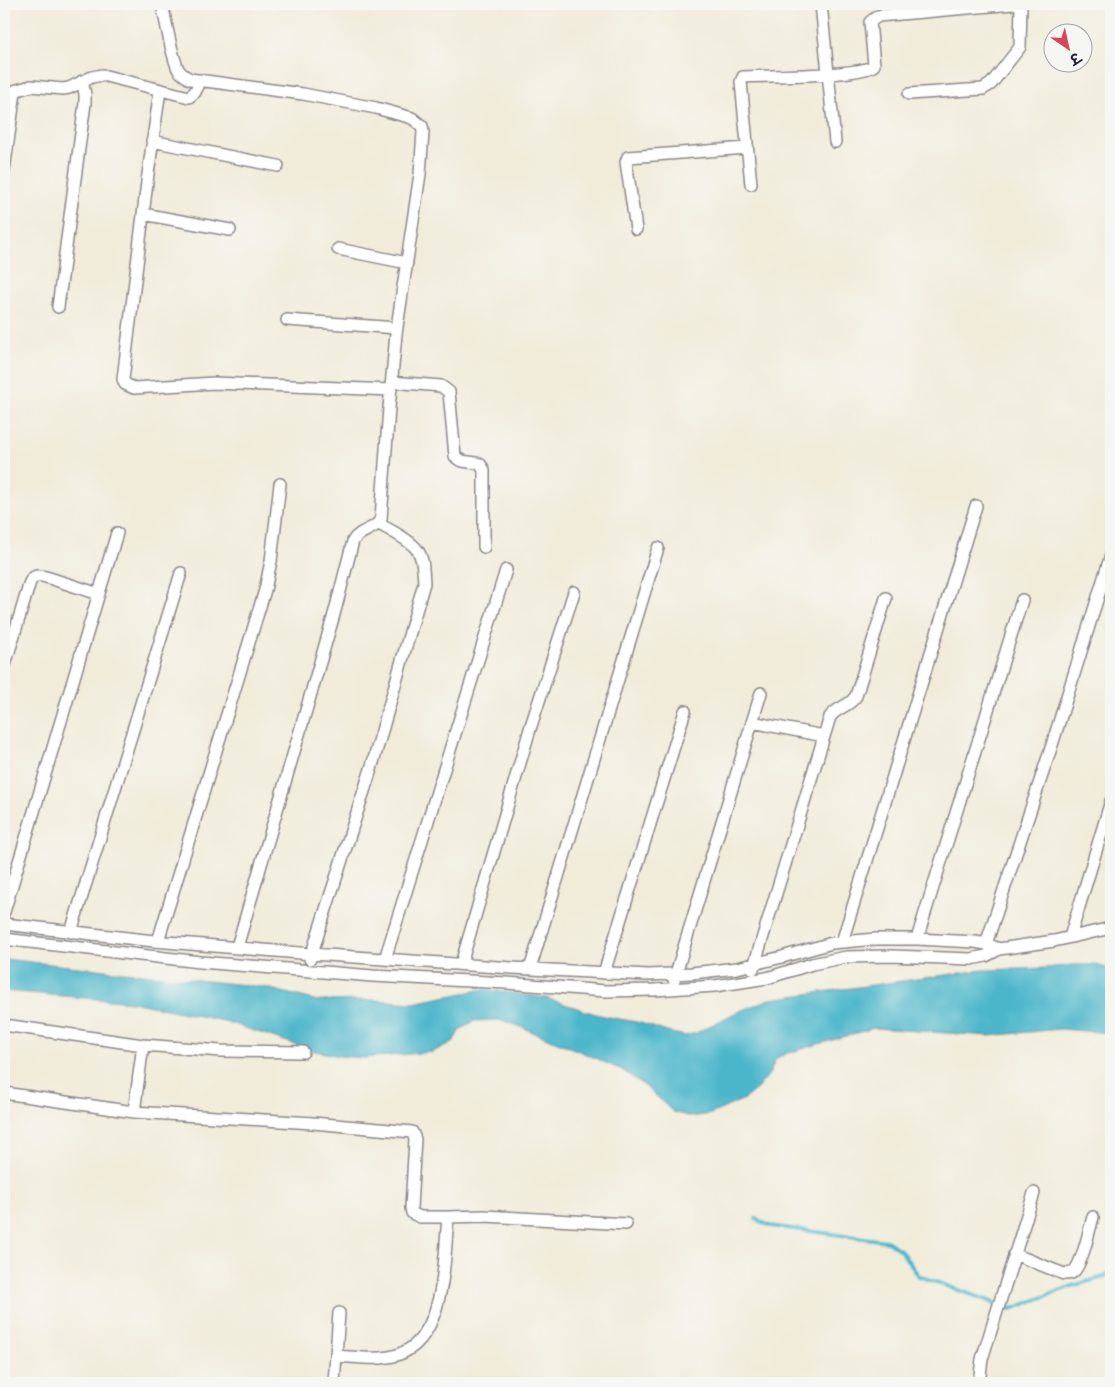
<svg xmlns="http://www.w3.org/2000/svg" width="1115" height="1387" font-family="'Indie Flower','Playpen Sans Deva',sans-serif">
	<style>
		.water { fill: #4cb6ca; stroke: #376c82 }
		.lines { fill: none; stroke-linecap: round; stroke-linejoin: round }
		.stream { stroke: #4cb6ca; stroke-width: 4 }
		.minor-casing { stroke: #8a878a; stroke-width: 14 }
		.minor { stroke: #fff; stroke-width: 11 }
	</style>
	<rect width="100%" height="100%" fill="#f6f6f2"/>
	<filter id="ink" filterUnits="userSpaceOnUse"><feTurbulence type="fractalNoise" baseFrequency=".02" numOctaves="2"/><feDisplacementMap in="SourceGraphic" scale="10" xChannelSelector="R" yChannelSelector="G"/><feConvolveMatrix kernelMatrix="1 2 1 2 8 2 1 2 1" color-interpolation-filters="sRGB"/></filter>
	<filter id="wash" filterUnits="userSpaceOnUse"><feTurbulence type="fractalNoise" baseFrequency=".0096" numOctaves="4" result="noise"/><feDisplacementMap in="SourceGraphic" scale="20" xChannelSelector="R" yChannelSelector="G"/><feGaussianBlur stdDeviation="1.12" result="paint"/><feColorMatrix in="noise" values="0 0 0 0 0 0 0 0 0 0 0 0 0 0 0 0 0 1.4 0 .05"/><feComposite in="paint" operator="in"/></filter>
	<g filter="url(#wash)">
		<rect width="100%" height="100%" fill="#f1ecda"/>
		<path class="water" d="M 4,959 L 263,987 L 318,1001 L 374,1000 L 413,1003 L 484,989 L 546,998 L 599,1015 L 641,1023 L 667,1032 L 685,1036 L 696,1033 L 737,1012 L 770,999 L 982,970 L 1046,968 L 1072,965 L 1096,965 L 1111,969 L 1111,1033 L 1060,1029 L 989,1036 L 874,1028 L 788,1053 L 776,1058 L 770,1073 L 758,1088 L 744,1099 L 711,1114 L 691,1117 L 673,1112 L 649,1089 L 622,1070 L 579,1051 L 511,1023 L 498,1020 L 474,1021 L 460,1030 L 453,1042 L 432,1052 L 364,1058 L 340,1056 L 315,1051 L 224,1021 L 132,1002 L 4,991 Z"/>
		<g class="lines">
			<path class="stream" d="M 756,1219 L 770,1226 L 887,1241 L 900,1250 L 919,1276 L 1012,1309 L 1072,1286 L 1104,1277 L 1111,1271"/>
		</g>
	</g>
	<g filter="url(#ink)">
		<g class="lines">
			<g class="minor-casing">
				<path id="minor" d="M 162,4 C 166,21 171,54 178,69 C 181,74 185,76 190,79 L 303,94 L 376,108 L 412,118 L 422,126 L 423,132 L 420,174 L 396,334 L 389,408 L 381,519 C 375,531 360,529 353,541 L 335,611 L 237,947
					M 821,4 L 835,142
					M 160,90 L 148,174 L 123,379 L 125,384 L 134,388 L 214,383 L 391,390
					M 4,94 L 31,86 L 63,89 L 69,88 L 92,77 L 102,75 L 189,97 L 195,92 L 201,80
					M 909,94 L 983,89 L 991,84 L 1020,47 L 1021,4
					M 152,141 L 278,166
					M 4,170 L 15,92
					M 751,184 L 741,82 L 743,77 C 765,75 863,77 874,65 L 870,22 L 878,16 L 1013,4
					M 143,214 L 230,230
					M 636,229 L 626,162 L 628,157 L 747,148
					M 338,249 L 407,263
					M 58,307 L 85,103 L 85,94 L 82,81
					M 287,320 L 397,328
					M 392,382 L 441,386 L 449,392 L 455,456 C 461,464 472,461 480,464 L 484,470 L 484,547
					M 4,668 L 30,582 C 34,575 38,575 46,577 L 99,594
					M 752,722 L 824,736
					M 4,912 L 117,533
					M 4,924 L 154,941 L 312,954 L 512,968 L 648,975 L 692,973 L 737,968 L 782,957 L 832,943 L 876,939 L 917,939 L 975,942 L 986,944 L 999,949
					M 71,932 L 181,573
					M 1070,937 L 1111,801
					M 4,939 L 200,962 L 373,976 L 507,983 L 605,991 L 654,990 L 715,986 L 767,978 L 812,964 L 846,957 L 891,956 L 971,959 L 986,956 L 999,949 L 1054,941 L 1111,928
					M 917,939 L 1022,600
					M 158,941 L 265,590 L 271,561 L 280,484
					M 842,942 L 976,506
					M 986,944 L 1052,745 L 1111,555
					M 310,959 L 372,766 L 424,583 C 423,573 424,560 418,551 C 412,541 390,530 379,524
					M 385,959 L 506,570
					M 461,964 L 530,729 L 574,592
					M 530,969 L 658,548
					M 753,969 L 830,717 C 837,707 849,707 856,696 L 886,598
					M 604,973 L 685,711
					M 674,980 L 761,693
					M 4,1025 L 143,1045 L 221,1051 L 303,1052
					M 4,1093 L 134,1112 L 313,1123 L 412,1132 L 415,1139 L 411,1208 L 412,1213 L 420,1217 L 448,1217 C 444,1258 446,1340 397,1355 C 378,1361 356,1357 336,1356
					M 134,1112 L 143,1045
					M 448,1217 L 484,1216 L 626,1224
					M 1014,1254 L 1064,1274 C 1068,1274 1072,1274 1075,1270 C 1083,1260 1089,1231 1093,1217
					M 334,1383 L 339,1313
					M 979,1383 L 982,1359 L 1034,1193"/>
			</g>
			<use href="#minor" class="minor"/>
		</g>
	</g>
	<rect width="1115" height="1387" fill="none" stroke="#f6f6f2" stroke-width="20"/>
	<g transform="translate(1068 48) rotate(146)"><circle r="24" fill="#f6f6f2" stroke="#a1a1a9"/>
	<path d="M0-4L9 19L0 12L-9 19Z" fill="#d1495b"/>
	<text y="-8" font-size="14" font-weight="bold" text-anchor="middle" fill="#22223b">उ</text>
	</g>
</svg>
